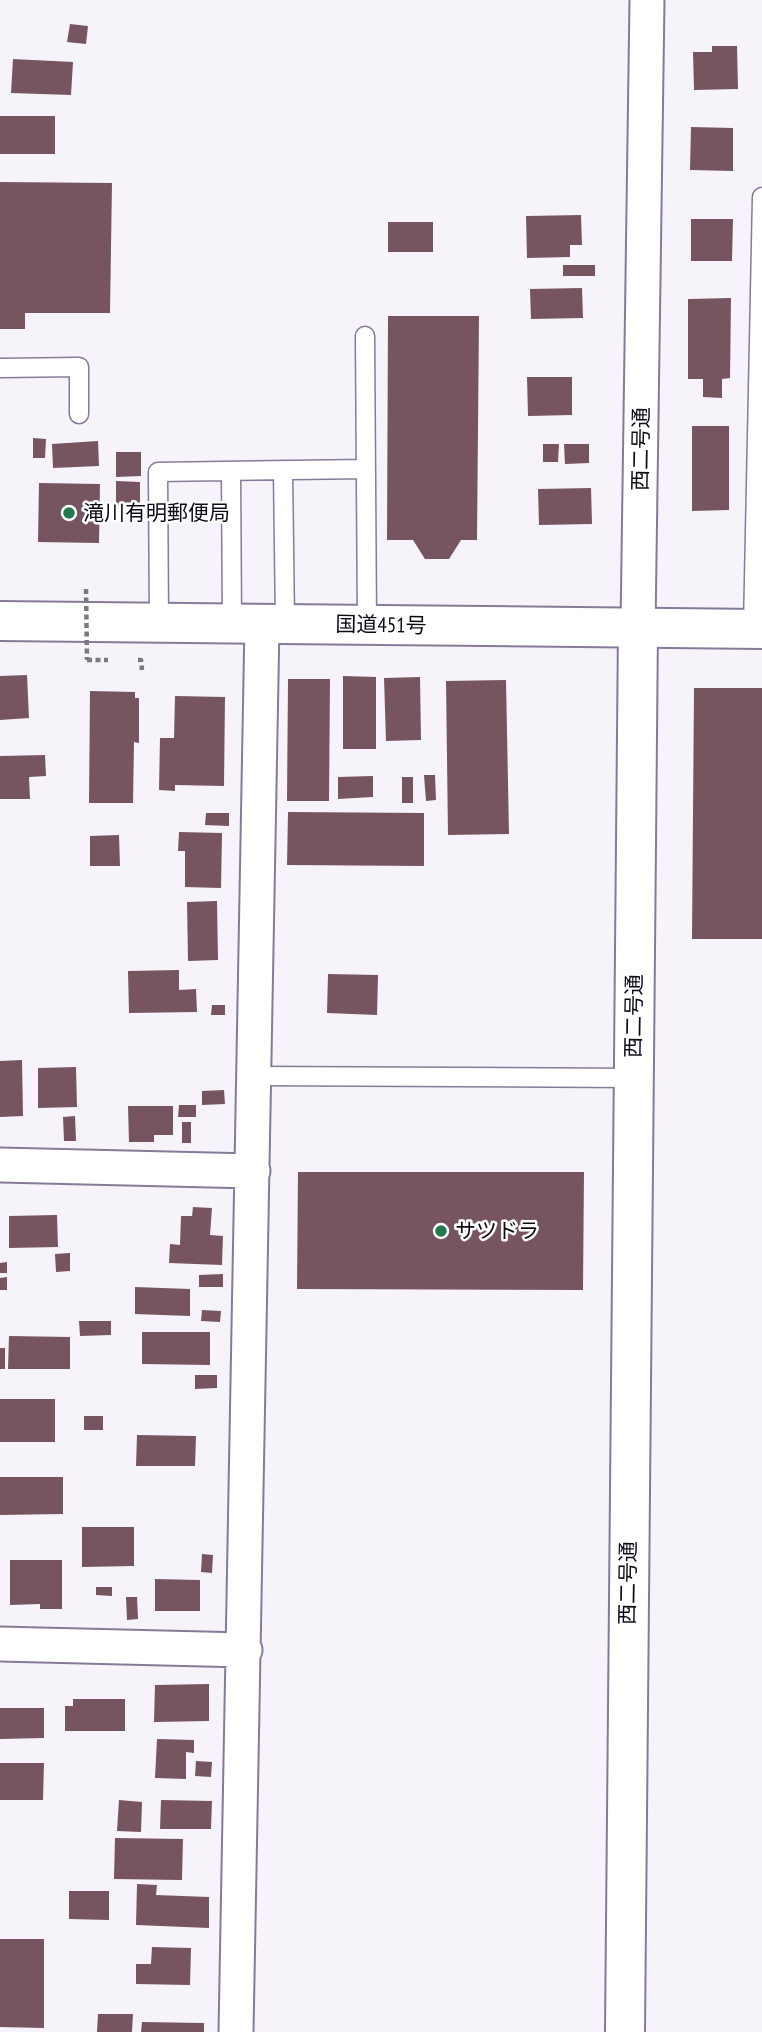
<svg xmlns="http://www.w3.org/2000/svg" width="762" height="2032" font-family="'PT Sans Narrow','Noto Sans JP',sans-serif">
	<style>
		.building { fill: #765460 }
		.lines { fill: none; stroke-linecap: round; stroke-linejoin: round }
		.service-casing { stroke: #877a98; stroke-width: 21 }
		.minor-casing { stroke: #877a98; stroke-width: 37 }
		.tertiary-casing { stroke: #877a98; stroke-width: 42 }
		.trunk-casing { stroke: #877a98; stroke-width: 42 }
		.path { stroke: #7c7881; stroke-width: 4.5; stroke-dasharray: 5 3.5; stroke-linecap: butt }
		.service { stroke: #fff; stroke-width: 18 }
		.minor { stroke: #fff; stroke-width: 33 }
		.tertiary { stroke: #fff; stroke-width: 38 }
		.trunk { stroke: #fff; stroke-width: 38 }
		.path-bridge { stroke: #7c7881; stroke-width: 4.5; stroke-dasharray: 5 3.5; stroke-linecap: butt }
		.poi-dot { fill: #227a4e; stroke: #fff; stroke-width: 2.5 }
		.labels { text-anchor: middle; stroke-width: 5; stroke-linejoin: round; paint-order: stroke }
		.street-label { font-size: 21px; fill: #0e0914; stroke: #fff }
		.poi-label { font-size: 21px; fill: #0e0914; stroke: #fff; text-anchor: start }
	</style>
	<rect width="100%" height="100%" fill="#f6f4fa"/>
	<path class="building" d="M 70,24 L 88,26 L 86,44 L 67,42 Z
		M 712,46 L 737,46 L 738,89 L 694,90 L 693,52 L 712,52 Z
		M 13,59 L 73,62 L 71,95 L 11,93 Z
		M 0,116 L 55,116 L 55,154 L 0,154 Z
		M 691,127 L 733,128 L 733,171 L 690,170 Z
		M 0,182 L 112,183 L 110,313 L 25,313 L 25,329 L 0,329 Z
		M 581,215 L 582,245 L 570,245 L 570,257 L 527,258 L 526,216 Z
		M 691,219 L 733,219 L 732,261 L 691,261 Z
		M 388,222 L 433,222 L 433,252 L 388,252 Z
		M 563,265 L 595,265 L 595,276 L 563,276 Z
		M 582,288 L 583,318 L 531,319 L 530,289 Z
		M 731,298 L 730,378 L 722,379 L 722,398 L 703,397 L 703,379 L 688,379 L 688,299 Z
		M 388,316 L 479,316 L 477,540 L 461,540 L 449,559 L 425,559 L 413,540 L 387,540 Z
		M 527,377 L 572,377 L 572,415 L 528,416 Z
		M 692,426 L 729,426 L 729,510 L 692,511 Z
		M 33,438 L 46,439 L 45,458 L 33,458 Z
		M 98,441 L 99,466 L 53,468 L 52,444 Z
		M 543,444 L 559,444 L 558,462 L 543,462 Z
		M 564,444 L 589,444 L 589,463 L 565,464 Z
		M 116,452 L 141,452 L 141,476 L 116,477 Z
		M 116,481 L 140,482 L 140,505 L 116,505 Z
		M 39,483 L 100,484 L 99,543 L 38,542 Z
		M 591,488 L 592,524 L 539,525 L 538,489 Z
		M 27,675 L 29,718 L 0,720 L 0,676 Z
		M 343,676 L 376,677 L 376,749 L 343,749 Z
		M 420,677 L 421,740 L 386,741 L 384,678 Z
		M 288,679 L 330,679 L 329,801 L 287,801 Z
		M 506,680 L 509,834 L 448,835 L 446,681 Z
		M 694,688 L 762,688 L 762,939 L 692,939 Z
		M 90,691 L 135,692 L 135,698 L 139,698 L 139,743 L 134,742 L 133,803 L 89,803 Z
		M 175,696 L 225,697 L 224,786 L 175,785 L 175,791 L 159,790 L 160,738 L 174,738 Z
		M 45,755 L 46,776 L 29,777 L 30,799 L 0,799 L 0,756 Z
		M 424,775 L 435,775 L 436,800 L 426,801 Z
		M 373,776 L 373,797 L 338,799 L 338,777 Z
		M 402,777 L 413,777 L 413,803 L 402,803 Z
		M 288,812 L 424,813 L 424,866 L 287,865 Z
		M 206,813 L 229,813 L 229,826 L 205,825 Z
		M 179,832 L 222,833 L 221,888 L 185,887 L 185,851 L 178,851 Z
		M 119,835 L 120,866 L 90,866 L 90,836 Z
		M 217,901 L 218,960 L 188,961 L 187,902 Z
		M 179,970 L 179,990 L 196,989 L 197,1012 L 129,1013 L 128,971 Z
		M 328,974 L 378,975 L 377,1015 L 327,1013 Z
		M 212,1005 L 225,1005 L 225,1015 L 211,1015 Z
		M 22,1060 L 23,1116 L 0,1117 L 0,1061 Z
		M 76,1067 L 77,1107 L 38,1108 L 38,1068 Z
		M 224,1090 L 225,1104 L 202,1105 L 202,1091 Z
		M 179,1105 L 196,1105 L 196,1117 L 178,1117 Z
		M 128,1106 L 173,1106 L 173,1135 L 154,1135 L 154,1142 L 129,1142 Z
		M 75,1116 L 76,1141 L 64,1141 L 63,1117 Z
		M 182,1122 L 191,1122 L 191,1143 L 182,1143 Z
		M 298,1172 L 584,1172 L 583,1290 L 297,1289 Z
		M 193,1207 L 212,1208 L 210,1235 L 223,1236 L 222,1265 L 169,1263 L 170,1244 L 180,1245 L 181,1216 L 192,1216 Z
		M 57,1215 L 58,1247 L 9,1248 L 9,1216 Z
		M 70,1253 L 70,1271 L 56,1272 L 55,1254 Z
		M 7,1262 L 7,1273 L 0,1273 L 0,1263 Z
		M 223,1274 L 223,1287 L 199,1287 L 199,1275 Z
		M 7,1277 L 7,1290 L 0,1290 L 0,1278 Z
		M 135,1287 L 190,1289 L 190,1316 L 135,1314 Z
		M 202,1310 L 221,1311 L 220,1322 L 201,1321 Z
		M 79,1321 L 111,1321 L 111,1335 L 80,1336 Z
		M 142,1332 L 210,1332 L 210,1365 L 142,1364 Z
		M 9,1336 L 70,1337 L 70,1369 L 8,1369 Z
		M 0,1348 L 5,1348 L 5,1369 L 0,1369 Z
		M 195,1375 L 217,1375 L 217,1388 L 195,1389 Z
		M 0,1399 L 55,1399 L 55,1442 L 0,1442 Z
		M 84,1416 L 103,1416 L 103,1430 L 84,1430 Z
		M 137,1435 L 196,1436 L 195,1466 L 136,1466 Z
		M 0,1477 L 63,1477 L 63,1514 L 0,1515 Z
		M 82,1527 L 134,1527 L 134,1566 L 82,1567 Z
		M 202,1554 L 213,1555 L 212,1573 L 201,1572 Z
		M 10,1560 L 62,1560 L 62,1609 L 40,1609 L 40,1604 L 10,1605 Z
		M 155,1579 L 200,1580 L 200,1611 L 155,1611 Z
		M 96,1587 L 112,1587 L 112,1596 L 96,1595 Z
		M 126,1597 L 137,1597 L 138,1619 L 127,1620 Z
		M 209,1684 L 209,1721 L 154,1722 L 155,1685 Z
		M 73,1699 L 125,1699 L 125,1731 L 65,1731 L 65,1706 L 73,1706 Z
		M 0,1708 L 44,1708 L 44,1738 L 0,1739 Z
		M 157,1739 L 194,1740 L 194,1753 L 186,1752 L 186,1779 L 155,1778 Z
		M 196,1761 L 212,1762 L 211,1777 L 195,1776 Z
		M 0,1763 L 44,1763 L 43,1800 L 0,1800 Z
		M 119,1800 L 142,1802 L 141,1832 L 117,1831 Z
		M 161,1800 L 212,1801 L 211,1829 L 160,1829 Z
		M 115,1838 L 183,1839 L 182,1880 L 114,1879 Z
		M 137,1884 L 157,1885 L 156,1895 L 209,1897 L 209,1928 L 136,1925 Z
		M 69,1891 L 109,1891 L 109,1920 L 69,1919 Z
		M 0,1939 L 44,1939 L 44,2028 L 0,2027 Z
		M 152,1947 L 191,1948 L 190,1985 L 136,1984 L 136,1964 L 151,1964 Z
		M 98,2014 L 133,2014 L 132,2032 L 97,2032 Z
		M 142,2022 L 204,2023 L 204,2032 L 141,2032 Z"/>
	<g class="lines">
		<g class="service-casing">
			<path id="service" d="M 365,336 L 367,624
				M 0,368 L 79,367 L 79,414
				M 283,470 L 285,624
				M 231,471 L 232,623
				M 159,623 L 158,472 L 366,469
				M 753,628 L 762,197
				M 255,1076 L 633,1078"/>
		</g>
		<g class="minor-casing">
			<path id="minor" d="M 638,627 L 647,0
				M 0,1165 L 253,1171
				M 0,1644 L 245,1650
				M 236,2032 L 262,624"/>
		</g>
		<g class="tertiary-casing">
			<path id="tertiary" d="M 625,2032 L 638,627"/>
		</g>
		<g class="trunk-casing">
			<path id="trunk" d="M 0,621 L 762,629"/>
		</g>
		<path class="path" d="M 87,660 L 108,660
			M 138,660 L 141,660 L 142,670"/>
		<use href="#service" class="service"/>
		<use href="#minor" class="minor"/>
		<use href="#tertiary" class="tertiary"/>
		<use href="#trunk" class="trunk"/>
		<path class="path-bridge" d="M 86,589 L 87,660"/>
	</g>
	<g class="poi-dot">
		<circle cx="69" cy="513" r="7"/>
		<circle cx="441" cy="1231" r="7"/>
	</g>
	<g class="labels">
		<g class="street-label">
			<text transform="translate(641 449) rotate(-89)" y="7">西二号通</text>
			<text transform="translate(381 625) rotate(1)" y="7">国道451号</text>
			<text transform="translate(634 1016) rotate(-89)" y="7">西二号通</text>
			<text transform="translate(628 1583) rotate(-89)" y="7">西二号通</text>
		</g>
		<g class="poi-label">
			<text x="83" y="520">滝川有明郵便局</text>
			<text x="455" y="1238">サツドラ</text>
		</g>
	</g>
</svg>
